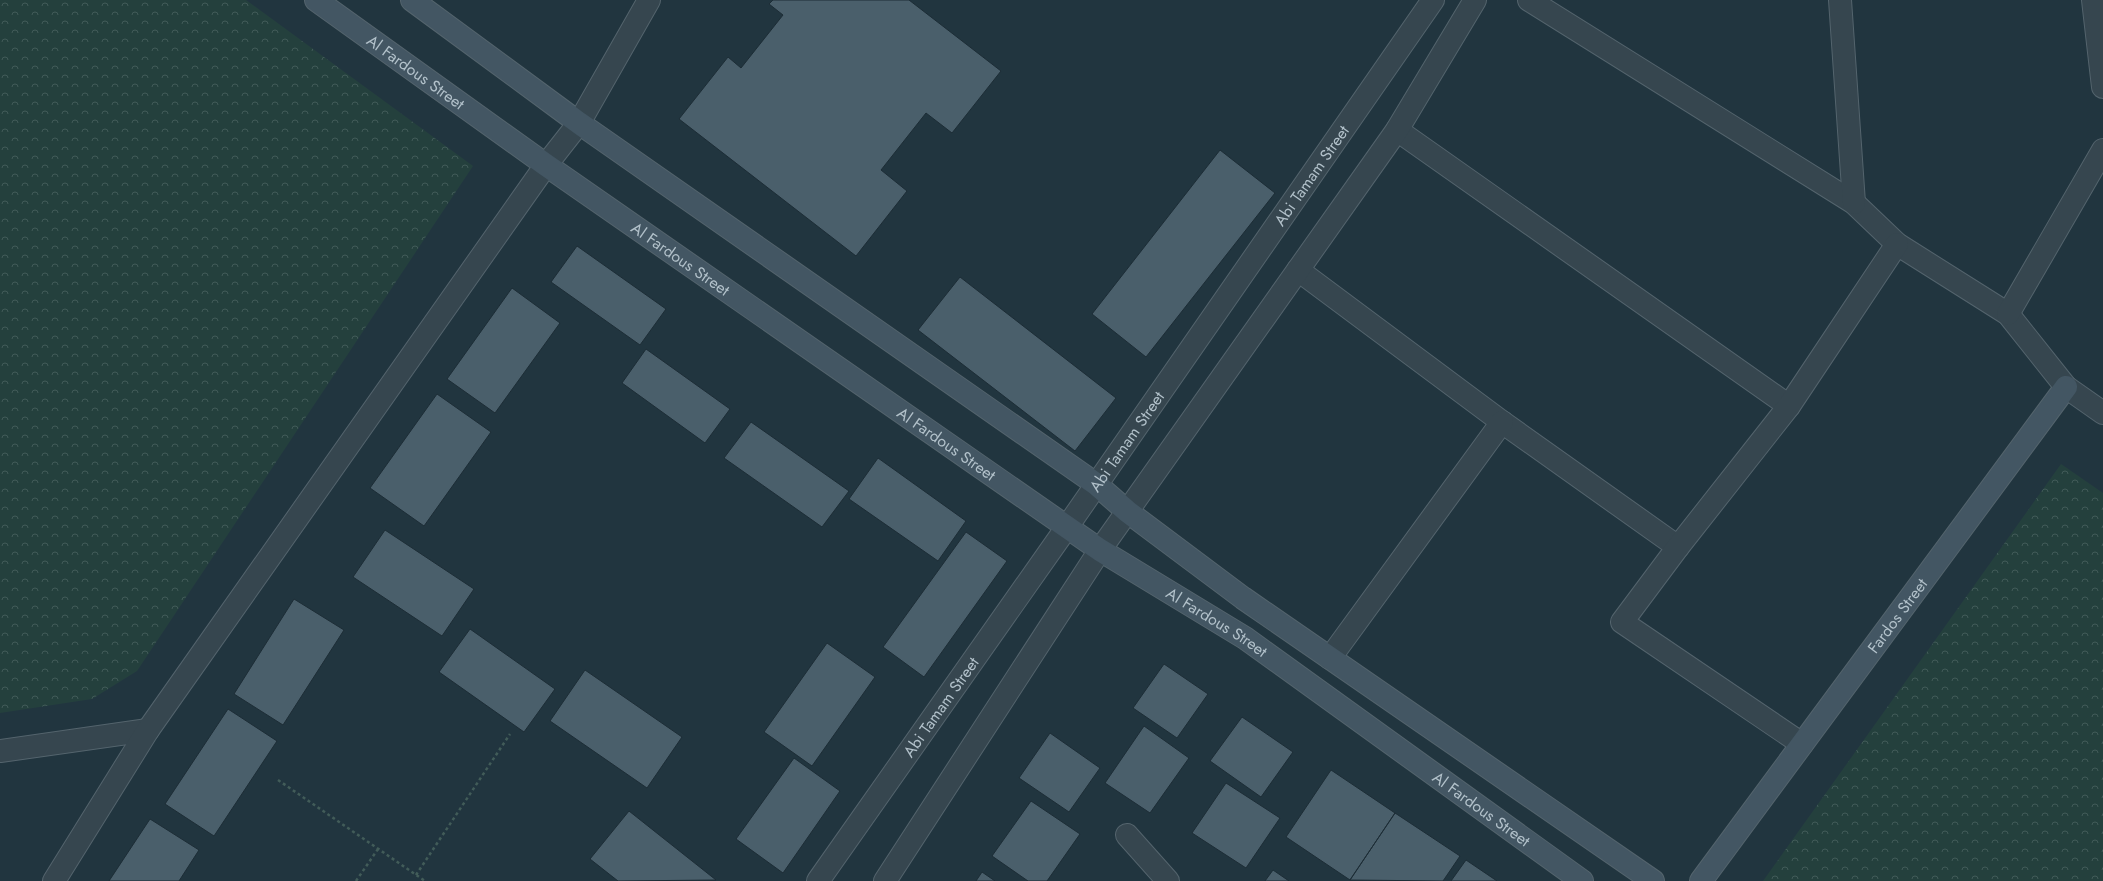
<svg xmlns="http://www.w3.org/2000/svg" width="2103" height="881" font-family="Jost,sans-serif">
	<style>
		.forest { fill: url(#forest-crowns) }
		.building { fill: #4a5f6b; stroke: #1d2d36 }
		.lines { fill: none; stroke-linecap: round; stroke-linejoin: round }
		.street-casing { stroke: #54646d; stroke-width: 24 }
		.secondary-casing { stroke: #54646d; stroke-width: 24 }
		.path { stroke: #425c59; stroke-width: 2.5; stroke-dasharray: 3 3; stroke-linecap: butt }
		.street { stroke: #36464f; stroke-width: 22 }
		.secondary { stroke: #435663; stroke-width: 22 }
		.labels { text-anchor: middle; stroke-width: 3; stroke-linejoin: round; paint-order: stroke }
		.street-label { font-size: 16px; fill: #b2c1ca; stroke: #1b2b34 }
	</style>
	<defs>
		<pattern id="forest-crowns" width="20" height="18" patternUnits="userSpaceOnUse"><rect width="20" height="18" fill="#24403d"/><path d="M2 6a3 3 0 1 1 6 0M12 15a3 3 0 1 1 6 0" fill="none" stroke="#415a58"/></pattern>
	</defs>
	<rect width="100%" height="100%" fill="#21353f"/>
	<path class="forest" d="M 0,0 L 246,0 L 473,166 L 137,671 L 92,699 L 0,713 Z
		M 2061,464 L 2103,493 L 2103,881 L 1763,881 Z"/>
	<path class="building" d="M 773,0 L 909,0 L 1001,71 L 952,133 L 926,113 L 881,170 L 907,191 L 856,256 L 679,119 L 728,57 L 741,68 L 783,15 L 769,4 Z
		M 1220,150 L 1275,193 L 1146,357 L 1092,314 Z
		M 577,246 L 666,309 L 640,345 L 551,282 Z
		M 960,277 L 1116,398 L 1075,451 L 918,330 Z
		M 512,288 L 560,323 L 495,413 L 447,379 Z
		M 646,349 L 730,409 L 705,443 L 622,383 Z
		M 437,394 L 491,432 L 424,526 L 370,488 Z
		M 751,422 L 849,491 L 822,527 L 724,458 Z
		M 878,458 L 966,521 L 938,561 L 849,499 Z
		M 385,530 L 474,589 L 442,636 L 353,577 Z
		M 966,532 L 1007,561 L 924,677 L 883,647 Z
		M 294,599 L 344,630 L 283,725 L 234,694 Z
		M 470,629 L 555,689 L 524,732 L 439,672 Z
		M 827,643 L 875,677 L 812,766 L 764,732 Z
		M 1164,664 L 1208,694 L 1177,738 L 1133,708 Z
		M 585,670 L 682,737 L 647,788 L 550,721 Z
		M 228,709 L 277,741 L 214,836 L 165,804 Z
		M 1242,717 L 1293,752 L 1261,797 L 1210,761 Z
		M 1144,726 L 1189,758 L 1150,813 L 1105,783 Z
		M 1050,733 L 1100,768 L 1069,812 L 1019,778 Z
		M 794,758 L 840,791 L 783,873 L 736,839 Z
		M 1331,770 L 1395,813 L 1350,880 L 1286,837 Z
		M 1226,783 L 1280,818 L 1246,868 L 1192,833 Z
		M 1031,801 L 1080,834 L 1047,881 L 1028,881 L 992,856 Z
		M 629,811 L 716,880 L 618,881 L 590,859 Z
		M 1395,813 L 1460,856 L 1443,881 L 1350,880 Z
		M 150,819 L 199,850 L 179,881 L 109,881 Z
		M 1466,860 L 1497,881 L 1451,881 Z
		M 1273,870 L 1289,881 L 1265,881 Z
		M 982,872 L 995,881 L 976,881 Z"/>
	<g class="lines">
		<g class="street-casing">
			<g id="street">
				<path d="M 1529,0 L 1854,203 L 1897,244 L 2008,314 L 2066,387 L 2103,413"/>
				<path d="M 1840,0 L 1854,203"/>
				<path d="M 2093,0 L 2103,87"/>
				<path d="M 1397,130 L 1789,406"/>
				<path d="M 1298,270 L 1502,422 L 1678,547"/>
				<path d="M 2008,314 L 2103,150"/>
				<path d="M 1330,658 L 1502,422"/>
				<path d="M 1802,744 L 1622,622 L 1678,547 L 1789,406 L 1897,244"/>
				<path d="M 0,751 L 148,730"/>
				<path d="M 1127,835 L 1168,881"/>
				<path d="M 54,881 L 148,730 L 546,165 L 579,123 L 649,0"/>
				<path id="s1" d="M 818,881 L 1067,527 L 1433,0"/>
				<path d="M 885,881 L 1100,550 L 1397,130 L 1475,0"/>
			</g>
		</g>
		<g class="secondary-casing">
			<g id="secondary">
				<path id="s2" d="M 316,0 L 546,165 L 1100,550 L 1245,638 L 1582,881"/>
				<path d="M 412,0 L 579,123 L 1096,484 L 1128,512 L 1243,598 L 1653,881"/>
				<path id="s3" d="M 1701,881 L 2066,387"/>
			</g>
		</g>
		<path class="path" d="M 278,780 L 425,881
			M 416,875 L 510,734
			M 356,881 L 378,849"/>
		<use href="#street" class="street"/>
		<use href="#secondary" class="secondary"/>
	</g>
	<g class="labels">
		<g class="street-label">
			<text dy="6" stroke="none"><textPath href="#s2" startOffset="123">Al Fardous Street</textPath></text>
			<text dy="6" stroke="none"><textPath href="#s1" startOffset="861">Abi Tamam Street</textPath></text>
			<text dy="6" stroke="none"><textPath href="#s2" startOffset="447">Al Fardous Street</textPath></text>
			<text dy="6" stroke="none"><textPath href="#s1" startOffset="537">Abi Tamam Street</textPath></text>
			<text dy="6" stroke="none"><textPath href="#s2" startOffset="771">Al Fardous Street</textPath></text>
			<text dy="6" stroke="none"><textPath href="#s3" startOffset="330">Fardos Street</textPath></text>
			<text dy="6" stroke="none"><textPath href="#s2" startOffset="1095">Al Fardous Street</textPath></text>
			<text dy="6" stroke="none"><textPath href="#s1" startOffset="213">Abi Tamam Street</textPath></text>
			<text dy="6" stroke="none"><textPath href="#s2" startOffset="1419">Al Fardous Street</textPath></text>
		</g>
	</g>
</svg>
